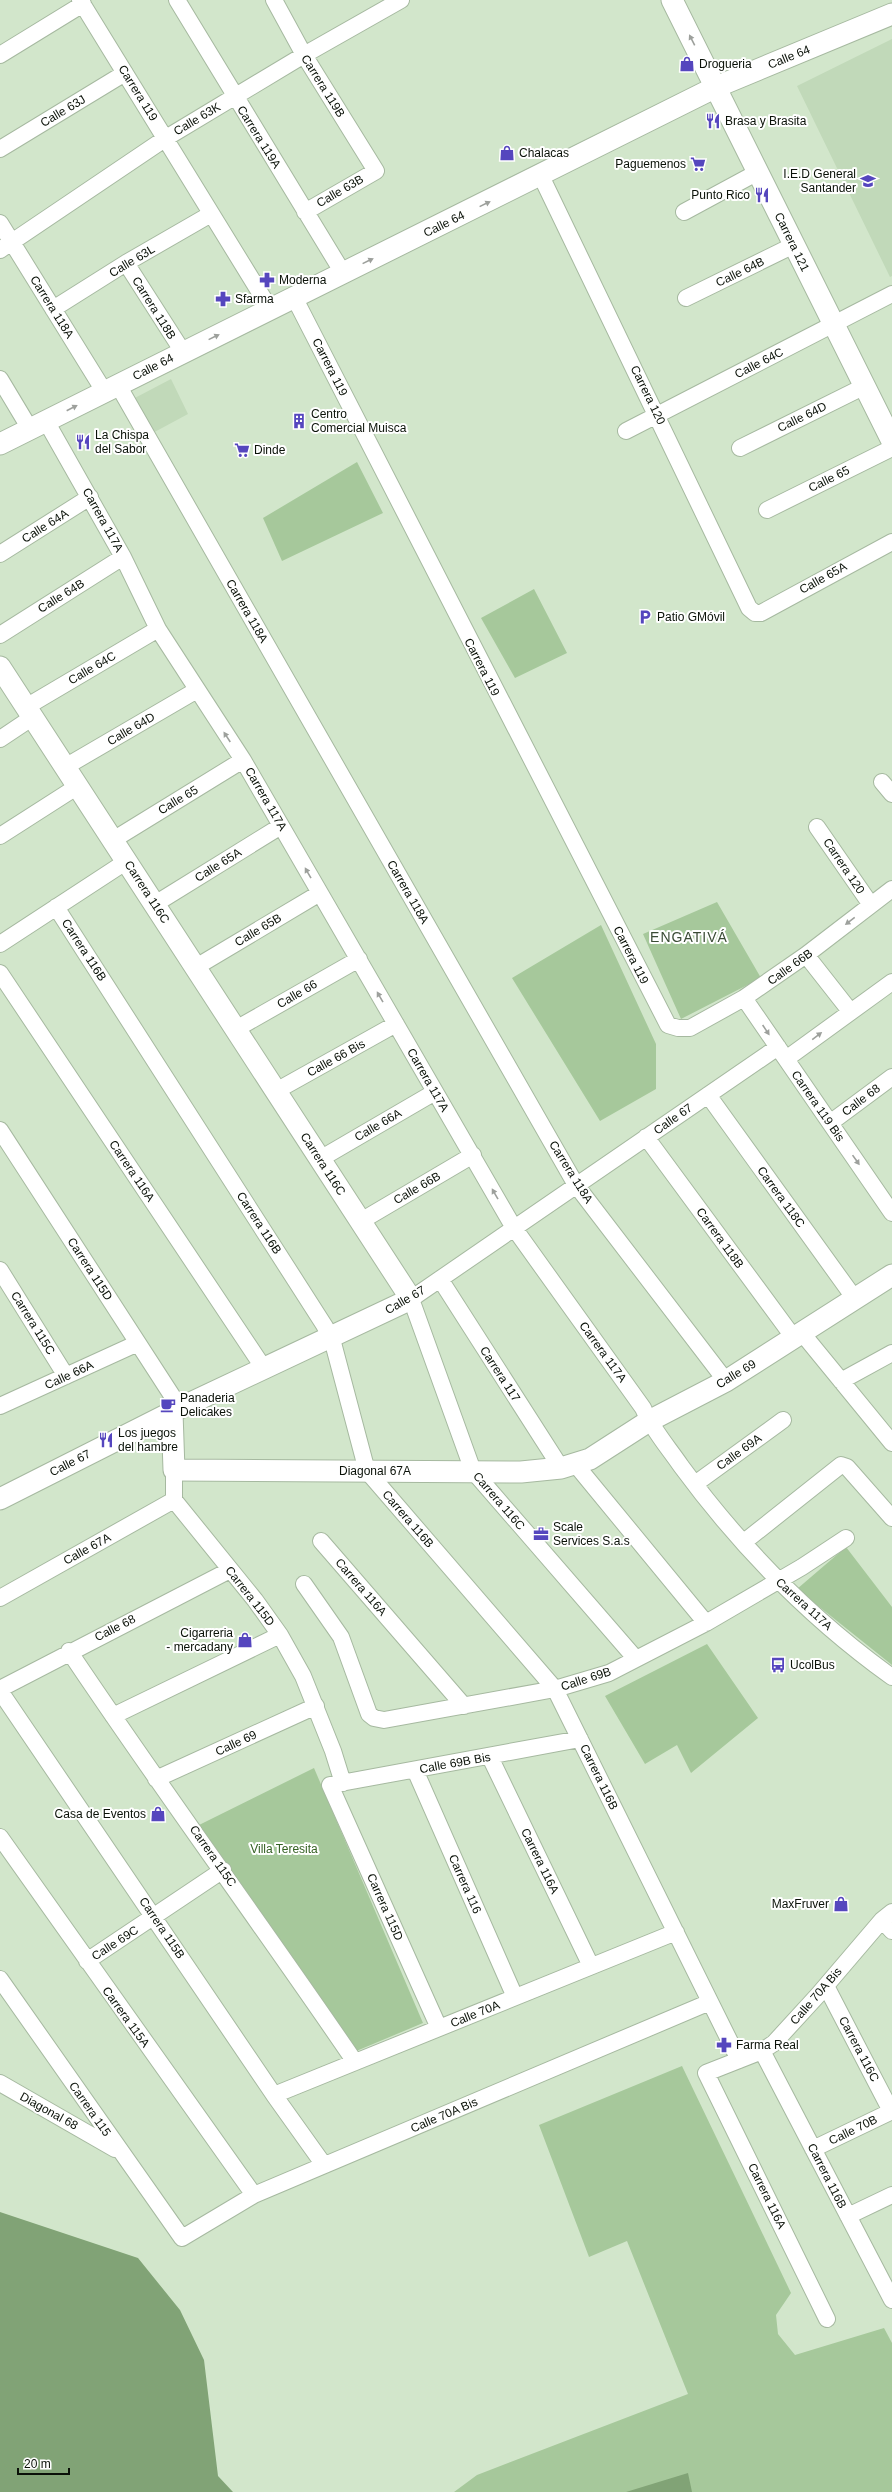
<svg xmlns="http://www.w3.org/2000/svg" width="892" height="2492" font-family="Arial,sans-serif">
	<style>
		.built { fill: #c1d9b9 }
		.green { fill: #a6c89b }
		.water { fill: #81a376 }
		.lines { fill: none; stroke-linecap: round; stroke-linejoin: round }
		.minor-casing { stroke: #a6b9a0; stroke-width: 18 }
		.tertiary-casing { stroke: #a6b9a0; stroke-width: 23 }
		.minor { stroke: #fff; stroke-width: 16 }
		.tertiary { stroke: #fff; stroke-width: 21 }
		.oneway { fill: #9da09c }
		.labels { text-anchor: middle; stroke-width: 4; stroke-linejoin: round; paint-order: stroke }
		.street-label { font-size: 12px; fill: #0a1108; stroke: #fff }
		.poi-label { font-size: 12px; fill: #0a1108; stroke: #fff; text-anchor: start }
		.park-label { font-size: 12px; fill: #356124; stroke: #fff }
		.quarter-label { font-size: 14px; letter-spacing: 1px; fill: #3a4b35; stroke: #fff }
	</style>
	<rect width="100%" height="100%" fill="#d2e6cb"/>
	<path class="built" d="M 892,39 L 892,276 L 890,277 L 797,86 Z
		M 171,379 L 188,414 L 149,435 L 131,400 Z"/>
	<path class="green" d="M 357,462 L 383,513 L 282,561 L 263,518 Z
		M 534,589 L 567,653 L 515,678 L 481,618 Z
		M 717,902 L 761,978 L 681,1019 L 643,934 Z
		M 601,925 L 656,1044 L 656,1089 L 600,1121 L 512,978 Z
		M 846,1547 L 892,1607 L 892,1665 L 797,1589 Z
		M 707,1644 L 758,1718 L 691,1773 L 677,1745 L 645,1764 L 605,1696 Z
		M 314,1768 L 423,2023 L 354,2052 L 197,1826 Z
		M 682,2066 L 791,2293 L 776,2315 L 778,2334 L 795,2355 L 884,2328 L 892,2343 L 892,2492 L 454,2492 L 477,2475 L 688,2394 L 627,2241 L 589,2257 L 539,2125 Z"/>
	<path class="water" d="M 0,2212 L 138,2258 L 180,2310 L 204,2360 L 218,2476 L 233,2492 L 0,2492 Z
		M 688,2473 L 692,2492 L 626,2492 Z"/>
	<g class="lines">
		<g class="minor-casing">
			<path id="minor" d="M 80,0 L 270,309
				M 177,0 L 343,273
				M 274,0 L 304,55 L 376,171 L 305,212
				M 0,55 L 83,4
				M 0,149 L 125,73
				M 541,176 L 749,608 L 755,613 L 761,613 L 892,542
				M 684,212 L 758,172
				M 0,223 L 104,391
				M 0,250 L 166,138 L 304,55 L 401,0
				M 126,263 L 183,352
				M 294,297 L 668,1025 L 678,1028 L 690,1028 L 744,998 L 806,955 L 892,889
				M 686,298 L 794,245
				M 53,309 L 126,263 L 211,214
				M 0,379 L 30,429
				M 118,385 L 576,1185 L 726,1381
				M 46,421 L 123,557 L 158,629 L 243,760 L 514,1228 L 643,1408 C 652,1429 668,1447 681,1466 C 740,1546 811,1619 892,1677
				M 626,431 L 892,294
				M 740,448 L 865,386
				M 767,510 L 892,448
				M 0,554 L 90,497
				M 0,635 L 123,557
				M 26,707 L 158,629
				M 0,739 L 33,717
				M 65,767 L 197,690
				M 882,782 L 892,794
				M 817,827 L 871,905
				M 0,836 L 78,786
				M 113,840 L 243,760
				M 155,904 L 281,826
				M 56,907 L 324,1325 L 332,1339 L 367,1471 L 555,1689 L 739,2060
				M 0,944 L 127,861
				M 806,955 L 850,1011
				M 196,967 L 320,893
				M 0,973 L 265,1370
				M 744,998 L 892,1213
				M 236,1029 L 359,959
				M 786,1059 L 892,982
				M 276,1091 L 396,1024
				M 708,1095 L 855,1299
				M 830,1123 L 892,1077
				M 0,1130 L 180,1408
				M 646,1137 L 794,1338
				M 320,1159 L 435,1092
				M 361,1221 L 473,1155
				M 0,1270 L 66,1376
				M 440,1279 L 561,1468
				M 802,1333 L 892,1443
				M 841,1381 L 892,1353
				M 0,1406 L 138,1343
				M 576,1465 L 706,1623
				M 174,1470 L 174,1500 L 255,1600 L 280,1635 L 303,1676 L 333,1751 L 343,1783
				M 695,1484 L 783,1420
				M 321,1541 L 464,1706
				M 744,1542 L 841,1465 L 847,1467 L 892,1518
				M 304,1584 L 341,1637 L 369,1714 L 374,1718 L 384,1720 L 555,1689 L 609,1673 L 706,1623 L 802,1567 L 846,1538
				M 0,1598 L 174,1500
				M 69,1651 C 162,1790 261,1924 355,2062
				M 636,1659 L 473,1471 L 411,1299 L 778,1047
				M 0,1689 L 230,1570
				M 0,1691 L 274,2095 L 324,2165
				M 113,1716 L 280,1635
				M 490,1757 L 591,1966
				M 415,1770 L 515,1997
				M 156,1779 L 316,1706
				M 0,1837 L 254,2195
				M 882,1920 L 892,1931
				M 87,1961 L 223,1870
				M 0,1979 L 182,2238 L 254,2195 L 710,2002
				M 826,1986 L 891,2111
				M 439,2028 L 330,1785 L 580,1739
				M 762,2051 L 892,2300
				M 0,2083 L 115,2149
				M 274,2095 L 676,1932
				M 813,2149 L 892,2111
				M 848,2216 L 892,2195
				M 827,2319 L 706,2073 L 762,2051 L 774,2043 L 818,1995 L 882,1920 L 892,1912"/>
		</g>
		<g class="tertiary-casing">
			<path id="tertiary" d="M 672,0 L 892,441
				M 0,444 L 716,87 L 892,14
				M 0,667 L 411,1299 L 180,1408 L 0,1499
				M 172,1412 L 174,1470 L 521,1472 L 561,1468 L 590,1459 L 649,1421 L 726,1381 L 892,1275"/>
		</g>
		<use href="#minor" class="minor"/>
		<use href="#tertiary" class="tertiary"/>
	</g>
	<defs><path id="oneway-solid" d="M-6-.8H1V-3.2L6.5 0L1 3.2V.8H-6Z"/></defs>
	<g class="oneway">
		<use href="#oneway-solid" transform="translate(692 40) rotate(-117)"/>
		<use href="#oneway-solid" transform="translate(485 204) rotate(-26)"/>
		<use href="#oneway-solid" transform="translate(368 261) rotate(-26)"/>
		<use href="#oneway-solid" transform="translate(214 337) rotate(-26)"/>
		<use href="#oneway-solid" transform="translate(72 408) rotate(-27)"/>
		<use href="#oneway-solid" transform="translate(227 737) rotate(-123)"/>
		<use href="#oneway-solid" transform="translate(308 873) rotate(-120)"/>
		<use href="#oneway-solid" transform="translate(850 921) rotate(142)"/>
		<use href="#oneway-solid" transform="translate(380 997) rotate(-120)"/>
		<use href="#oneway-solid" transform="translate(766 1030) rotate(56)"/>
		<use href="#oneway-solid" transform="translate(817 1036) rotate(-37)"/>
		<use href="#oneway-solid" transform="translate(856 1160) rotate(55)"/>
		<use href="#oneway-solid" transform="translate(495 1194) rotate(-120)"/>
	</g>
	<defs>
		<g id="shop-bare" transform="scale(1.2)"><path d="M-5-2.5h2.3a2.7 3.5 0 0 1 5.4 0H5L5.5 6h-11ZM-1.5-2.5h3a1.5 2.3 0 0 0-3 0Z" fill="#5546be" stroke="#fff" stroke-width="2.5" paint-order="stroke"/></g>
		<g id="restaurant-bare" transform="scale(1.2)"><path d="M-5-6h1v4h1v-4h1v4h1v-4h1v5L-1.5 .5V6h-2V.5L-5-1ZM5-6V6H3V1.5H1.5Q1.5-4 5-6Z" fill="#5546be" stroke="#fff" stroke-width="2.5" paint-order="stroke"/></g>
		<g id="supermarket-bare" transform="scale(1.2)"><path d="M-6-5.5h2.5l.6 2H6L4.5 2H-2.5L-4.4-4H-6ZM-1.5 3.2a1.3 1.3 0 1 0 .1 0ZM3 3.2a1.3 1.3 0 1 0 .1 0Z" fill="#5546be" stroke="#fff" stroke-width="2.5" paint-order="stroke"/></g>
		<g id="school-bare" transform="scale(1.2)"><path d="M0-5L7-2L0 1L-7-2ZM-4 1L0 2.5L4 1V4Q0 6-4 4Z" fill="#5546be" stroke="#fff" stroke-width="2.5" paint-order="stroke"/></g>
		<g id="pharmacy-bare" transform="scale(1.2)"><path d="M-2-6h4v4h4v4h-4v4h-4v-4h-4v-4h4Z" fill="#5546be" stroke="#fff" stroke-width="2.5" paint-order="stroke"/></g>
		<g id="building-bare" transform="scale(1.2)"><path d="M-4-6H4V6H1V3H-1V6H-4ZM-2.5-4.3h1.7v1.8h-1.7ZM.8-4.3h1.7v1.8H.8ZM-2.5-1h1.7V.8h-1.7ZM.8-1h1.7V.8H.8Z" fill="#5546be" stroke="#fff" stroke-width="2.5" paint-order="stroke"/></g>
		<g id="parking-bare" transform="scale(1.2)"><path d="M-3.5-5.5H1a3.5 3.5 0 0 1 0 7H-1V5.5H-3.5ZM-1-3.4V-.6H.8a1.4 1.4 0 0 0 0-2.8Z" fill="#5546be" stroke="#fff" stroke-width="2.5" paint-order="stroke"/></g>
		<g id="cafe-bare" transform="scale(1.2)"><path d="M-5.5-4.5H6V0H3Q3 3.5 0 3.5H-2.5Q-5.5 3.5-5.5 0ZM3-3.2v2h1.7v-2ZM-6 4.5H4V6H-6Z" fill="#5546be" stroke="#fff" stroke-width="2.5" paint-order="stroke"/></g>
		<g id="office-bare" transform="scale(1.2)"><path d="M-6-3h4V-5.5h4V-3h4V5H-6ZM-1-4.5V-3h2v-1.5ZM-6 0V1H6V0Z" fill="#5546be" stroke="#fff" stroke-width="2.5" paint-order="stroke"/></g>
		<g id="bus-bare" transform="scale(1.2)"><path d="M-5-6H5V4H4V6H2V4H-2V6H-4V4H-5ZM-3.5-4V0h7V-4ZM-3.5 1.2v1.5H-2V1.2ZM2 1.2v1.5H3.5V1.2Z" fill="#5546be" stroke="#fff" stroke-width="2.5" paint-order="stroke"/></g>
	</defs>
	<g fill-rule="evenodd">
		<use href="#shop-bare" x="687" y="64"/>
		<use href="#restaurant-bare" x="713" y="121"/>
		<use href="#shop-bare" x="507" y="153"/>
		<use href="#supermarket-bare" x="698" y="164"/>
		<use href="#school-bare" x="868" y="181"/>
		<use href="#restaurant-bare" x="762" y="195"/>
		<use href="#pharmacy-bare" x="267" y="280"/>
		<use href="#pharmacy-bare" x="223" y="299"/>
		<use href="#building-bare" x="299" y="421"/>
		<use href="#restaurant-bare" x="83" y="442"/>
		<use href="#supermarket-bare" x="242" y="450"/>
		<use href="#parking-bare" x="645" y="617"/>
		<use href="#cafe-bare" x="168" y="1405"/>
		<use href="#restaurant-bare" x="106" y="1440"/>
		<use href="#office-bare" x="541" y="1534"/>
		<use href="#shop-bare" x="245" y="1640"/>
		<use href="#bus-bare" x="778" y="1665"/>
		<use href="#shop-bare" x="158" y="1814"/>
		<use href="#shop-bare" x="841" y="1904"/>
		<use href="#pharmacy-bare" x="724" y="2045"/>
	</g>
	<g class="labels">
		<g class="street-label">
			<text transform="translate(789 57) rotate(-22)" y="4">Calle 64</text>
			<text transform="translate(323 86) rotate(58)" y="4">Carrera 119B</text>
			<text transform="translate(138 93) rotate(58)" y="4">Carrera 119</text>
			<text transform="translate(63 111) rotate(-31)" y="4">Calle 63J</text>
			<text transform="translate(197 119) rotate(-31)" y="4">Calle 63K</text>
			<text transform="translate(259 137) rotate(58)" y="4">Carrera 119A</text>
			<text transform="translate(340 191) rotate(-30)" y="4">Calle 63B</text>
			<text transform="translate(444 224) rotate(-26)" y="4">Calle 64</text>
			<text transform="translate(792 242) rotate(64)" y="4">Carrera 121</text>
			<text transform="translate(132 261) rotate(-31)" y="4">Calle 63L</text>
			<text transform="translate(740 272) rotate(-26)" y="4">Calle 64B</text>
			<text transform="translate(52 307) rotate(58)" y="4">Carrera 118A</text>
			<text transform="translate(154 308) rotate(58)" y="4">Carrera 118B</text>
			<text transform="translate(759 363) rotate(-27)" y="4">Calle 64C</text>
			<text transform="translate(153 367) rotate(-27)" y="4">Calle 64</text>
			<text transform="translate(330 367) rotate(63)" y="4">Carrera 119</text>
			<text transform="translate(648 395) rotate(64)" y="4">Carrera 120</text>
			<text transform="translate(802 417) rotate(-26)" y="4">Calle 64D</text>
			<text transform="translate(829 479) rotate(-26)" y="4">Calle 65</text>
			<text transform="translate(103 520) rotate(61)" y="4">Carrera 117A</text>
			<text transform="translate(45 526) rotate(-32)" y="4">Calle 64A</text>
			<text transform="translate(823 578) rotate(-29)" y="4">Calle 65A</text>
			<text transform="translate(61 596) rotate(-32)" y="4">Calle 64B</text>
			<text transform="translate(247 611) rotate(60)" y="4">Carrera 118A</text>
			<text transform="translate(482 667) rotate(63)" y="4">Carrera 119</text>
			<text transform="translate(92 668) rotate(-30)" y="4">Calle 64C</text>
			<text transform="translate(131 729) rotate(-30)" y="4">Calle 64D</text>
			<text transform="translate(266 799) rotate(60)" y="4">Carrera 117A</text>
			<text transform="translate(178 800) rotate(-31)" y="4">Calle 65</text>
			<text transform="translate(218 865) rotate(-32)" y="4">Calle 65A</text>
			<text transform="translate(844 866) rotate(56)" y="4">Carrera 120</text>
			<text transform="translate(147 892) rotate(57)" y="4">Carrera 116C</text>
			<text transform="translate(408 892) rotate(60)" y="4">Carrera 118A</text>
			<text transform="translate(258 930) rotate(-31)" y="4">Calle 65B</text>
			<text transform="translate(84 950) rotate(57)" y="4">Carrera 116B</text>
			<text transform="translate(631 955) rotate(63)" y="4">Carrera 119</text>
			<text transform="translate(790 967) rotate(-36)" y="4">Calle 66B</text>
			<text transform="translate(297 994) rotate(-30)" y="4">Calle 66</text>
			<text transform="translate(336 1058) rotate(-29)" y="4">Calle 66 Bis</text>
			<text transform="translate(428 1080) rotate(60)" y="4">Carrera 117A</text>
			<text transform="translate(861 1100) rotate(-37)" y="4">Calle 68</text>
			<text transform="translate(818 1106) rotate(55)" y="4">Carrera 119 Bis</text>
			<text transform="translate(673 1119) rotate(-35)" y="4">Calle 67</text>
			<text transform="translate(378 1125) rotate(-30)" y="4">Calle 66A</text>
			<text transform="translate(323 1164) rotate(57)" y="4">Carrera 116C</text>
			<text transform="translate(132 1171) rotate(56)" y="4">Carrera 116A</text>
			<text transform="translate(571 1172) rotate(58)" y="4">Carrera 118A</text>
			<text transform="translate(417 1188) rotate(-30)" y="4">Calle 66B</text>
			<text transform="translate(781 1197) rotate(54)" y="4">Carrera 118C</text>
			<text transform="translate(259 1223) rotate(57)" y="4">Carrera 116B</text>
			<text transform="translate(720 1238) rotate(54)" y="4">Carrera 118B</text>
			<text transform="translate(90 1269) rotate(57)" y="4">Carrera 115D</text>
			<text transform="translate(405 1300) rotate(-30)" y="4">Calle 67</text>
			<text transform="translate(33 1323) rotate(58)" y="4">Carrera 115C</text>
			<text transform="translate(603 1352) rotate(54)" y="4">Carrera 117A</text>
			<text transform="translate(500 1374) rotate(57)" y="4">Carrera 117</text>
			<text transform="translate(736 1374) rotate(-31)" y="4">Calle 69</text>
			<text transform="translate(69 1375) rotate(-25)" y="4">Calle 66A</text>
			<text transform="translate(739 1452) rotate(-36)" y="4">Calle 69A</text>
			<text transform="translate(70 1463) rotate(-27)" y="4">Calle 67</text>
			<text x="375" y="1475">Diagonal 67A</text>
			<text transform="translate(499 1501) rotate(49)" y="4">Carrera 116C</text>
			<text transform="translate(408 1519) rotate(49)" y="4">Carrera 116B</text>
			<text transform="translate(87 1549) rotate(-29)" y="4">Calle 67A</text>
			<text transform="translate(361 1587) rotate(49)" y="4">Carrera 116A</text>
			<text transform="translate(250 1596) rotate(52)" y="4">Carrera 115D</text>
			<text transform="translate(804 1604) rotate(42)" y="4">Carrera 117A</text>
			<text transform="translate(115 1628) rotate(-27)" y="4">Calle 68</text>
			<text transform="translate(586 1679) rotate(-18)" y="4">Calle 69B</text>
			<text transform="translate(236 1743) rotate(-25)" y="4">Calle 69</text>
			<text transform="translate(455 1763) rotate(-10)" y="4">Calle 69B Bis</text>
			<text transform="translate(599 1777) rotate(64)" y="4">Carrera 116B</text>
			<text transform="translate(213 1856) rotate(55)" y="4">Carrera 115C</text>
			<text transform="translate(540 1861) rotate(64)" y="4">Carrera 116A</text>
			<text transform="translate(465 1884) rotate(66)" y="4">Carrera 116</text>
			<text transform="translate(385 1907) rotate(66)" y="4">Carrera 115D</text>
			<text transform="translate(162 1928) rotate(56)" y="4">Carrera 115B</text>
			<text transform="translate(115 1943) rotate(-33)" y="4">Calle 69C</text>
			<text transform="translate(816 1996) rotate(-49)" y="4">Calle 70A Bis</text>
			<text transform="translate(475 2014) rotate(-22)" y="4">Calle 70A</text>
			<text transform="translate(126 2017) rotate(54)" y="4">Carrera 115A</text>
			<text transform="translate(859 2049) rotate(62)" y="4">Carrera 116C</text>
			<text transform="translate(90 2109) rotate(55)" y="4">Carrera 115</text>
			<text transform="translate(49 2111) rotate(29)" y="4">Diagonal 68</text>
			<text transform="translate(444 2115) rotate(-23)" y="4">Calle 70A Bis</text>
			<text transform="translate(853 2130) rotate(-26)" y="4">Calle 70B</text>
			<text transform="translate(827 2176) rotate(63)" y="4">Carrera 116B</text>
			<text transform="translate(767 2196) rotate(64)" y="4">Carrera 116A</text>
		</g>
		<g class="poi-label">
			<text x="699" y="68">Drogueria</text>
			<text x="725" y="125">Brasa y Brasita</text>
			<text x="519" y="157">Chalacas</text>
			<text x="686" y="168" text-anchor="end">Paguemenos</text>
			<text x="856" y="178" text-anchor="end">I.E.D General<tspan x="856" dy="14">Santander</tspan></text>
			<text x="750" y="199" text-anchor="end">Punto Rico</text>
			<text x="279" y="284">Moderna</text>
			<text x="235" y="303">Sfarma</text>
			<text x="311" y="418">Centro<tspan x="311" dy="14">Comercial Muisca</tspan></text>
			<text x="95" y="439">La Chispa<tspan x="95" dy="14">del Sabor</tspan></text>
			<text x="254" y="454">Dinde</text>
			<text x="657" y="621">Patio GMóvil</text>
			<text x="180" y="1402">Panaderia<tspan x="180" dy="14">Delicakes</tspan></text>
			<text x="118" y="1437">Los juegos<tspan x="118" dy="14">del hambre</tspan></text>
			<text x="553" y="1531">Scale<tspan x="553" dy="14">Services S.a.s</tspan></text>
			<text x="233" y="1637" text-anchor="end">Cigarreria<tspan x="233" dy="14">- mercadany</tspan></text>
			<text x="790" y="1669">UcolBus</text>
			<text x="146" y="1818" text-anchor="end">Casa de Eventos</text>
			<text x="829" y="1908" text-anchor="end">MaxFruver</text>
			<text x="736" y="2049">Farma Real</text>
		</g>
		<g class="park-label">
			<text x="284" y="1853">Villa Teresita</text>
		</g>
		<g class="quarter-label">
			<text x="689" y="942">ENGATIVÁ</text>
		</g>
	</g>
	<path d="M18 2468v6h51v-6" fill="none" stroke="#0a1108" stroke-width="2"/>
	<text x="24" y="2468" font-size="12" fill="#0a1108" stroke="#ffffff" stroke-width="3" paint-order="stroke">20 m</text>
</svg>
